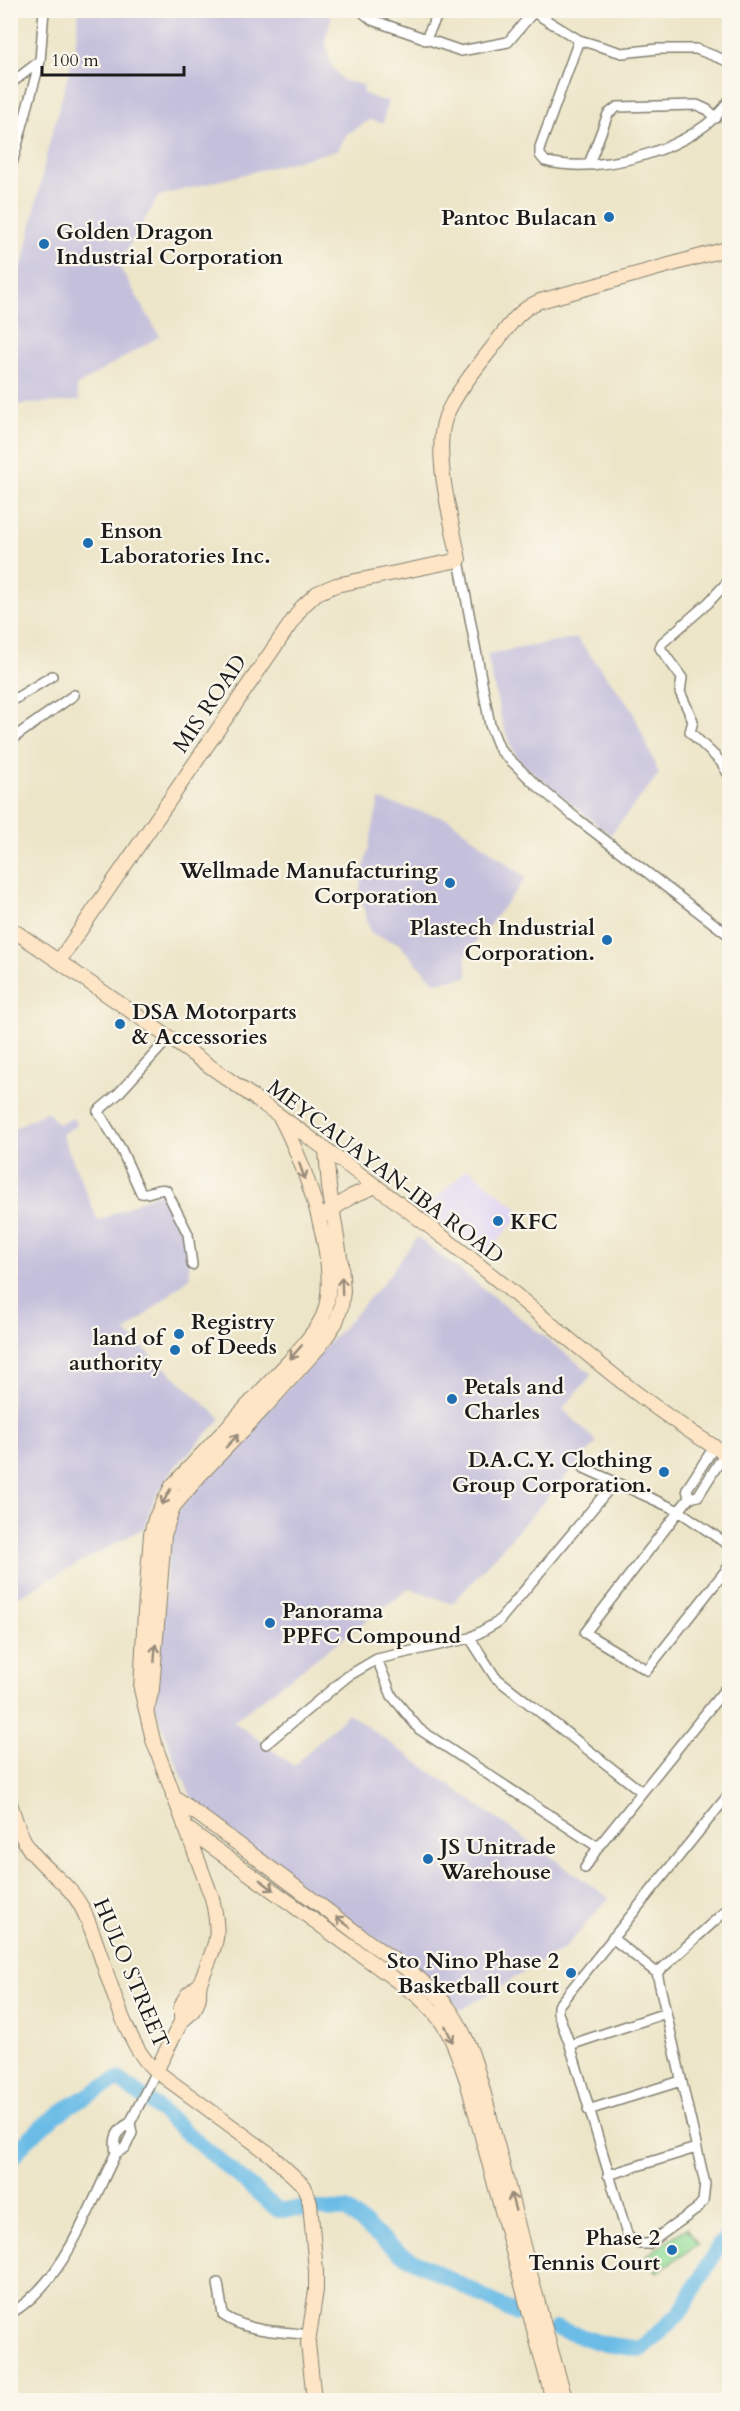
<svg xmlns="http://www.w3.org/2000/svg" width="740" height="2411" font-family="Cardo,serif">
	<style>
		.built { fill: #e0d4f4 }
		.industrial { fill: #c4c0db }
		.green { fill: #93dd99; stroke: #587c5a; stroke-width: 1.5 }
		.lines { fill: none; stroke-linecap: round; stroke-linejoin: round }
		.river { stroke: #6bbce6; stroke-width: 16 }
		.street-casing { stroke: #848072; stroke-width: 12 }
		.secondary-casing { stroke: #848072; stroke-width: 16 }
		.street { stroke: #fff; stroke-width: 9 }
		.secondary { stroke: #fde5c5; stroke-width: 14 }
		.oneway { stroke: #988b79 }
		.poi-dot { fill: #1f6fb2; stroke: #fbf7ec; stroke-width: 2 }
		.labels { text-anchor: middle; stroke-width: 4.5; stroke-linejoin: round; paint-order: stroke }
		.poi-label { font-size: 22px; font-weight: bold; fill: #1c1c1c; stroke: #fbf7ec; text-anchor: start }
		.street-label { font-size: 22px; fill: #1c1c1c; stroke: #fbf7ec }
	</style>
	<rect width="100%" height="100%" fill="#fbf7ec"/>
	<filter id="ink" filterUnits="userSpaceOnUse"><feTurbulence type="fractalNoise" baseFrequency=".0167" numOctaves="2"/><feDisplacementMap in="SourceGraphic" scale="12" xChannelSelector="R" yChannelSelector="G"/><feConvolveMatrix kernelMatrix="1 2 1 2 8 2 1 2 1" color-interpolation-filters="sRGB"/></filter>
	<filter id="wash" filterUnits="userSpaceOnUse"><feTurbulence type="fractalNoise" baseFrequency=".008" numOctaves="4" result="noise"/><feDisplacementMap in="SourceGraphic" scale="24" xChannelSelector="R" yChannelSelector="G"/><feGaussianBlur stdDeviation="1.35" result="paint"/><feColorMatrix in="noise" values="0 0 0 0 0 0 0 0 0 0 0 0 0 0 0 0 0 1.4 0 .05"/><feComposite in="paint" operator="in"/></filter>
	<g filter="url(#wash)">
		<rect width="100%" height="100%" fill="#ede5c8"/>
		<path class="built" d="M 468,1168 L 522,1212 L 487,1254 L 424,1210 Z"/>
		<path class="industrial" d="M 79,10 L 329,11 L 331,20 L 325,40 L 331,65 L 343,81 L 364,85 L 363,93 L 379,100 L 388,100 L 383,123 L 370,120 L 347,134 L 338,150 L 159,196 L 118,264 L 160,336 L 76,386 L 80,401 L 11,405 L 11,279 L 24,261 L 48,148 L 75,50 Z
			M 577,638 L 632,709 L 659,774 L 610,835 L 520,762 L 510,744 L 502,723 L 487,654 Z
			M 379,800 L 449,819 L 526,878 L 465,956 L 468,977 L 434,982 L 398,943 L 371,934 L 359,891 Z
			M 47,1111 L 58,1124 L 73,1118 L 77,1125 L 62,1134 L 98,1221 L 162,1191 L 186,1236 L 190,1277 L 126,1332 L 221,1419 L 175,1467 L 154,1500 L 144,1528 L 17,1597 L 11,1580 L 11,1130 Z
			M 417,1237 L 592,1374 L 563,1409 L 597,1442 L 452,1604 L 410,1588 L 233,1721 L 294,1766 L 348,1713 L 609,1898 L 565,1948 L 461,2010 L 424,1974 L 202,1812 L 190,1794 L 174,1758 L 155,1706 L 169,1544 L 172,1525 L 179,1509 L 384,1282 Z"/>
		<path class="green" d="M 687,2228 L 698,2244 L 657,2272 L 646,2256 Z"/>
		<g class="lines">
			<path class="river" d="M 10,2160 C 44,2118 72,2104 118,2079 L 150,2102 L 278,2210 L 308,2209
				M 316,2209 L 346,2210 L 400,2253 L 515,2313
				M 556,2328 L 604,2344 L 641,2349 L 680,2313 L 719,2246 L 730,2235"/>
		</g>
	</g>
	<g filter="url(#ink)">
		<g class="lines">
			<g class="street-casing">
				<path id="street" d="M 360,10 L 372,20 L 461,51 L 508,42 L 535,10
					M 530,10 L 579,40 L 622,53 L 658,49 L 696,49 L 730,62
					M 425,40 L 440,10
					M 579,40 L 540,147 L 540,155 L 545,161 C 599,176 700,149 730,99
					M 10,84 L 40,61
					M 589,164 L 608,114 L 617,107 L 697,105 L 708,110 L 716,118
					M 10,171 L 40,61 L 44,10
					M 459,560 L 490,725 L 500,750 L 534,783 L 576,818 L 730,936
					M 730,579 L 708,603 L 662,643 L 660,648 L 682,678 L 680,692 L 693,721 L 690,732 L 721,762 L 730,777
					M 10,702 L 52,676
					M 10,743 L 16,736 L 74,695
					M 169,1038 L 118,1094 L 98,1111 L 121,1149 L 141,1193 C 150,1195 157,1187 166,1190 L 188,1234 L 192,1265
					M 714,1447 L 687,1489 L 689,1498 L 585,1633 L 647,1670 L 730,1565
					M 584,1468 L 679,1511 L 730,1546
					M 689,1498 L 698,1496 L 725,1453
					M 470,1638 L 495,1677 L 642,1792
					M 377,1659 L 392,1696 L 419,1729 L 598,1847 L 730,1683
					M 266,1744 L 348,1676 L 377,1659 L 470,1638 L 498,1622 L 614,1483
					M 585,1868 L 598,1847
					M 612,1938 L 657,1973 L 705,2184 L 703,2201 L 697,2209 L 648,2244 L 640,2244 L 628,2237 L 570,2045 L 558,2013 L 558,2006 L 730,1793
					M 657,1973 L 730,1907
					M 570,2045 L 666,2013
					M 588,2110 L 681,2081
					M 116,2153 L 125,2148 L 132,2133 L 130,2123 L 156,2071
					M 608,2175 L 696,2148
					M 218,2283 L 223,2315 C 247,2332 280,2331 309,2335
					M 10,2314 C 65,2281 89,2207 116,2153 C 113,2139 117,2129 130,2123"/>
			</g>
			<g class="secondary-casing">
				<path id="secondary" d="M 10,928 C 162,1032 314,1137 460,1250 C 549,1319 631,1399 730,1456
					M 59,961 L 302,607 L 317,593 L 336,585 L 459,560 C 452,521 432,453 446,416 C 455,394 477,367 492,348 C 506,330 518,309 540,301 L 730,248
					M 326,1214 L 352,1196 L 376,1186
					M 147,1709 L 152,1689 L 164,1535 L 173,1507 L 199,1476 L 266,1406 L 320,1346 L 336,1322 L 341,1307 L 343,1291 L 341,1263 L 329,1187 L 326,1151
					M 173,1796 C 238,1844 302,1891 366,1940 C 391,1959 428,1981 447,2006 C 472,2036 485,2099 495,2137 C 519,2225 538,2314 566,2400
					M 10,1803 C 15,1819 20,1836 30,1850 C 47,1872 72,1885 84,1912 C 104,1953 122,2045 156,2071 L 271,2155 L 304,2186 L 310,2203 L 316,2271 L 316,2290 L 308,2343 L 314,2400
					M 185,1827 L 418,1996 C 450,2025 453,2041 467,2081 L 553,2400
					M 181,2022 C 189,2015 198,2008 199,1996 C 199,1992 199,1987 200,1983 C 215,1944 222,1941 212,1898 L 153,1740 L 141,1689 L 145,1611 L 151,1534 L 155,1519 L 172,1486 L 296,1354 C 305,1342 317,1330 323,1316 C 343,1268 304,1161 280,1117
					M 156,2071 L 181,2022 L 181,2007 L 184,2000 L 188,1994 L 199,1985"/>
			</g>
			<use href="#street" class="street"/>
			<use href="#secondary" class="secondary"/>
		</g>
		<defs><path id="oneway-shaft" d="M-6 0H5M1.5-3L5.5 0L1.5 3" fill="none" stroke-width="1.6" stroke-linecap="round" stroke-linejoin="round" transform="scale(1.5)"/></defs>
		<g class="oneway">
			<use href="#oneway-shaft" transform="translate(302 1171) rotate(70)"/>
			<use href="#oneway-shaft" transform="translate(342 1286) rotate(-91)"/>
			<use href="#oneway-shaft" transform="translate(296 1352) rotate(131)"/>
			<use href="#oneway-shaft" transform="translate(232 1441) rotate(-46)"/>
			<use href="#oneway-shaft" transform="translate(166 1497) rotate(119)"/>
			<use href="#oneway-shaft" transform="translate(155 1653) rotate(-86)"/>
			<use href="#oneway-shaft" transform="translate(267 1885) rotate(36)"/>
			<use href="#oneway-shaft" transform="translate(343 1922) rotate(-143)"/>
			<use href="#oneway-shaft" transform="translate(449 2034) rotate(66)"/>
			<use href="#oneway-shaft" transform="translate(513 2202) rotate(-105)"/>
		</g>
	</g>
	<g class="poi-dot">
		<circle cx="609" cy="217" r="6"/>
		<circle cx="44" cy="244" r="6"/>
		<circle cx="88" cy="543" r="6"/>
		<circle cx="450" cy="883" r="6"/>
		<circle cx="607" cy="940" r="6"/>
		<circle cx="120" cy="1024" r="6"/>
		<circle cx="498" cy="1221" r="6"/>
		<circle cx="179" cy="1334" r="6"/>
		<circle cx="175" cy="1350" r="6"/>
		<circle cx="452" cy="1399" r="6"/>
		<circle cx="664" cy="1472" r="6"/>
		<circle cx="270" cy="1623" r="6"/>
		<circle cx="428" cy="1859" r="6"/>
		<circle cx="571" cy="1973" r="6"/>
		<circle cx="672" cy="2250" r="6"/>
	</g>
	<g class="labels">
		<g class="poi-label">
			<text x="597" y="225" text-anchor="end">Pantoc Bulacan</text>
			<text x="56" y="239">Golden Dragon<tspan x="56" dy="25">Industrial Corporation</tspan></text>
			<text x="100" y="538">Enson<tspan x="100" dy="25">Laboratories Inc.</tspan></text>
			<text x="438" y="878" text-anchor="end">Wellmade Manufacturing<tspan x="438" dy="25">Corporation</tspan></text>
			<text x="595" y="935" text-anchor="end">Plastech Industrial<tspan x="595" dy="25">Corporation.</tspan></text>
			<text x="132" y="1019">DSA Motorparts<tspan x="132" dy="25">&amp; Accessories</tspan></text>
			<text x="510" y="1229">KFC</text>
			<text x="191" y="1329">Registry<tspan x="191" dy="25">of Deeds</tspan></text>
			<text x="163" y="1345" text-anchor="end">land of<tspan x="163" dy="25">authority</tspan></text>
			<text x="464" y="1394">Petals and<tspan x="464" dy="25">Charles</tspan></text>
			<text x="652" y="1467" text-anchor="end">D.A.C.Y. Clothing<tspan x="652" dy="25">Group Corporation.</tspan></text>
			<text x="282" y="1618">Panorama<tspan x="282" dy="25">PPFC Compound</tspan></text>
			<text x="440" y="1854">JS Unitrade<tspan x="440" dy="25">Warehouse</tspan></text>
			<text x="559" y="1968" text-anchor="end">Sto Nino Phase 2<tspan x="559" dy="25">Basketball court</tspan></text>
			<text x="660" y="2245" text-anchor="end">Phase 2<tspan x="660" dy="25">Tennis Court</tspan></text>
		</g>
		<g class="street-label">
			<text transform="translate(209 703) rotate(-56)" y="8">MIS ROAD</text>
			<text transform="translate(386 1171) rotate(37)" y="8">MEYCAUAYAN-IBA ROAD</text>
			<text transform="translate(132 1973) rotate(67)" y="8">HULO STREET</text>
		</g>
	</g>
	<rect width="740" height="2411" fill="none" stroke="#fbf7ec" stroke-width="36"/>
	<path d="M42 66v9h142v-9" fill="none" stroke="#1c1c1c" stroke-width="3"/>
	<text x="51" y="66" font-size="18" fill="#1c1c1c" stroke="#fbf7ec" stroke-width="4.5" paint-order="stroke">100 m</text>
</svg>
